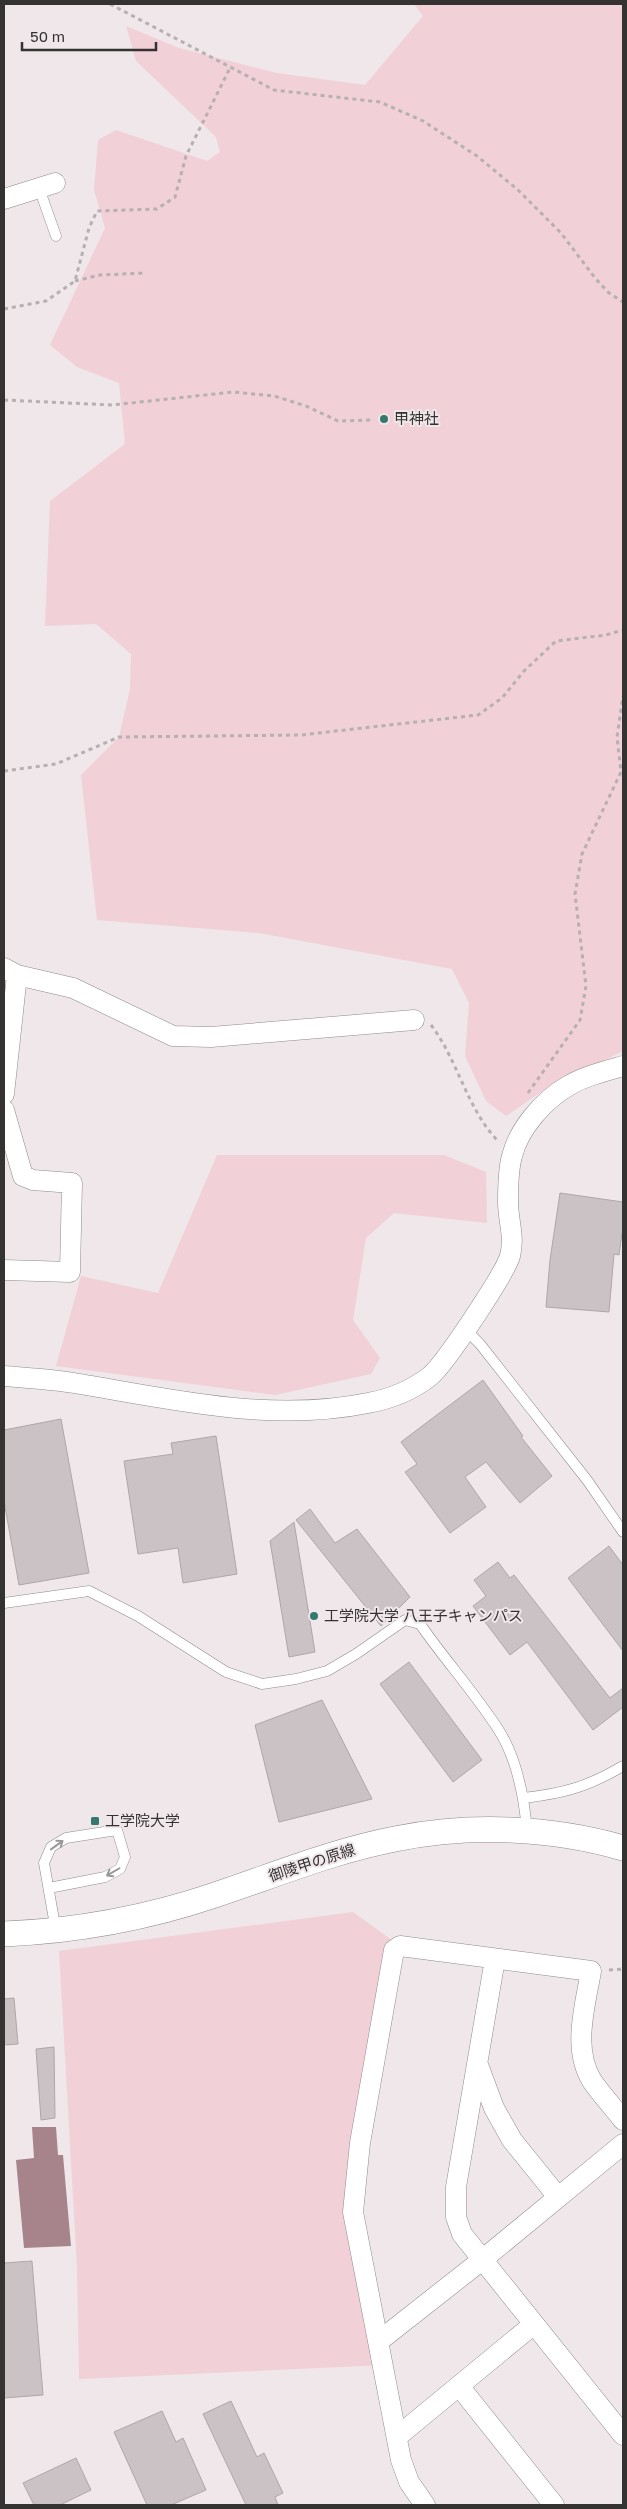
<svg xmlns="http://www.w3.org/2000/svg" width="627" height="2509" font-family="'Golos Text','Noto Sans JP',sans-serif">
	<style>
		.green { fill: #f1d0d8 }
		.water { fill: #a7838c }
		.building { fill: #cac2c4; stroke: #aea7a9 }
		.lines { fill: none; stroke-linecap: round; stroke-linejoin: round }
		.service-casing { stroke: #90898b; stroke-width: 11 }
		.minor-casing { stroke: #90898b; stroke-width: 21 }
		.tertiary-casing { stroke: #90898b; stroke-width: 26 }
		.path { stroke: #b6b0b1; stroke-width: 3; stroke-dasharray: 4 4; stroke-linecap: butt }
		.service { stroke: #fff; stroke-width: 10 }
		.minor { stroke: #fff; stroke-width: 20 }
		.tertiary { stroke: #fff; stroke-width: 25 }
		.oneway { stroke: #9a9898 }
		.poi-dot { fill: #34796d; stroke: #efe7e9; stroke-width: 2 }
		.labels { text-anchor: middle; stroke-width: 4; stroke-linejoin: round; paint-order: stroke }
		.poi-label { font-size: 15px; fill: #353232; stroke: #efe7e9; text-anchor: start }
		.street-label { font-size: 15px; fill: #353232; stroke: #efe7e9 }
	</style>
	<rect width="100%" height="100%" fill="#efe7e9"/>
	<path class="green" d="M 414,4 L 623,4 L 623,1051 L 541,1092 L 506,1116 L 486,1101 L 465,1056 L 469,1003 L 452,969 L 259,933 L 97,920 L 81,775 L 119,737 L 130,689 L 131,654 L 96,624 L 45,626 L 50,501 L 125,444 L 119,383 L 77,367 L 50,345 L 105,228 L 94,190 L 98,140 L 116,130 L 207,161 L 220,152 L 216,137 L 136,61 L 126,26 L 179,48 L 277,73 L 365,85 L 423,16 Z
		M 217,1155 L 444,1155 L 486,1172 L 487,1223 L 394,1213 L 366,1238 L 353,1320 L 380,1358 L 371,1374 L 275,1395 L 56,1366 L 81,1276 L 158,1293 Z
		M 353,1912 L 400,1946 L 353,2212 L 384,2365 L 79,2379 L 77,2267 L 59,1951 Z"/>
	<path class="water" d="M 32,2127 L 56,2127 L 58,2155 L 63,2155 L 71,2246 L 24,2248 L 16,2160 L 34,2158 Z"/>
	<path class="building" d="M 560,1193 L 623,1202 L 623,1227 L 619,1255 L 614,1254 L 609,1312 L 546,1307 L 550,1260 Z
		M 483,1380 L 523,1436 L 521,1437 L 552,1476 L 520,1503 L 486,1462 L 465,1477 L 486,1507 L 450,1533 L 405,1472 L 417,1464 L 401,1442 Z
		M 61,1419 L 89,1573 L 19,1585 L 4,1501 L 4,1430 Z
		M 216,1436 L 237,1574 L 183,1583 L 178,1548 L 138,1554 L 124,1461 L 173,1454 L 171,1443 Z
		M 310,1509 L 335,1543 L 357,1529 L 410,1597 L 381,1626 L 296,1520 Z
		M 294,1522 L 315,1652 L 289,1657 L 270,1541 Z
		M 609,1546 L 623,1565 L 623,1651 L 568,1578 Z
		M 498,1562 L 510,1578 L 514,1575 L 610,1698 L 623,1688 L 623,1707 L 593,1730 L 527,1642 L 510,1655 L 473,1606 L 486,1596 L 474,1580 Z
		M 409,1662 L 482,1760 L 453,1782 L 380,1684 Z
		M 322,1700 L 372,1799 L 279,1822 L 255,1725 Z
		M 14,1998 L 18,2044 L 4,2045 L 4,1999 Z
		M 54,2047 L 55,2118 L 41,2120 L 36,2049 Z
		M 32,2261 L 43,2395 L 4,2398 L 4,2263 Z
		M 231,2401 L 257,2457 L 264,2453 L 283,2493 L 275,2497 L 278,2505 L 246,2505 L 203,2414 Z
		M 162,2411 L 176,2442 L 183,2438 L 206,2490 L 171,2505 L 147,2505 L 114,2432 Z
		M 76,2458 L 91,2490 L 60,2505 L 34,2505 L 23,2483 Z"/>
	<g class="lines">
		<g class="service-casing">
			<path id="service" d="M 39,188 L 56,236
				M 465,1329 L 480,1344 L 587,1480 L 623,1532
				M 4,1603 L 89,1591 L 138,1616 L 226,1672 L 262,1684 L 296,1679 L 327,1671 L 356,1654 L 405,1620 L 420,1624 C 445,1660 474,1692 498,1729 C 517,1758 524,1796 527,1831
				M 524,1798 C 565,1793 587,1787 623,1766
				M 49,1888 L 105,1877 L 120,1869 L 125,1857 L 117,1830 L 66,1838 L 51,1847 L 44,1863 L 56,1931"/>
		</g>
		<g class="minor-casing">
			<path id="minor" d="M 4,199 L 55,183
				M 4,968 L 17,975 L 4,1094
				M 17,975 L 73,988 L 173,1036 L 211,1037 L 414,1020
				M 4,1110 L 23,1176 L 33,1180 L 72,1183 L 70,1272 L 4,1270
				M 4,1376 C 27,1378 51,1379 74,1383 C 171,1399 270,1423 368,1403 C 390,1399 412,1390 429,1377 C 444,1366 505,1273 510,1256 C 515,1237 508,1220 508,1202 C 508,1187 508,1170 512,1156 C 519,1128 544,1100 568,1086 C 585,1076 605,1071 623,1066
				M 495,1959 L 456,2187 L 456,2217 L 462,2234 L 623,2435
				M 478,2065 L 494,2108 L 512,2140 L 558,2197
				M 379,2341 L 482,2260 L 623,2144
				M 459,2386 L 554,2505
				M 398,2436 L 534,2324
				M 425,2505 L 409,2482 L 401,2460 L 353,2212 L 360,2143 L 394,1950 L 400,1946 L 591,1971 C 585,2007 572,2048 592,2081 C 601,2094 613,2107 623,2120"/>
		</g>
		<g class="tertiary-casing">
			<path id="tertiary" d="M 4,1934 C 75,1931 147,1918 215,1895 C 275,1875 333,1851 395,1839 C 469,1824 551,1827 623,1848"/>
		</g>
		<path class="path" d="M 110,4 L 274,90 L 380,102 L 423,121 L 477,156 L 518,190 L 561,233 L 595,278 L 609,293 L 623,302
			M 75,281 L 100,275 L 146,273
			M 4,309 L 46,301 L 75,281 L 89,228 L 97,211 L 157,209 L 175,197 L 186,156 L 231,66
			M 4,400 L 112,405 L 233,392 L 274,396 L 306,406 L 338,421 L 372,420
			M 4,771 L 56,764 L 119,737 L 301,735 L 478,715 L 502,698 L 524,671 L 556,641 L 606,635 L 623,630
			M 431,1025 C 458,1060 467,1110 499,1142
			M 528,1093 L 580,1020 L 586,986 L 575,894 L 582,854 L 621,772 L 617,737 L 623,696
			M 609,1970 L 623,1969"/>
		<use href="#service" class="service"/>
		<use href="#minor" class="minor"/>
		<use href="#tertiary" class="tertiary"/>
	</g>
	<defs><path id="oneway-shaft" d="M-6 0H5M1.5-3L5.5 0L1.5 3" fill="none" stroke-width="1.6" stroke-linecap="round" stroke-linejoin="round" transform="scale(1.25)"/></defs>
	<g class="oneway">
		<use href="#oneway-shaft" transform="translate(57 1845) rotate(-36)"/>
		<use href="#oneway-shaft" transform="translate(113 1872) rotate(150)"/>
	</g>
	<g class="poi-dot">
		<circle cx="384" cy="419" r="5"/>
		<circle cx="314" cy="1616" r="5"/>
		<rect x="90" y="1816" width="10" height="10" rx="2.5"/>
	</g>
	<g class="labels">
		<g class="poi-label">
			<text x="394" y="424">甲神社</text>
			<text x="324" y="1621">工学院大学 八王子キャンパス</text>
			<text x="105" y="1826">工学院大学</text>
		</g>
		<g class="street-label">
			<text transform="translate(312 1863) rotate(-18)" y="5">御陵甲の原線</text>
		</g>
	</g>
	<rect width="627" height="2509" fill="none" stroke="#353232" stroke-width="10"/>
	<path d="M22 42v8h134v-8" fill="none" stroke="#353232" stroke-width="2.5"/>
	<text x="30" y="42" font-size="15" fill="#353232" stroke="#efe7e9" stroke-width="4" paint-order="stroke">50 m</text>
</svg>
